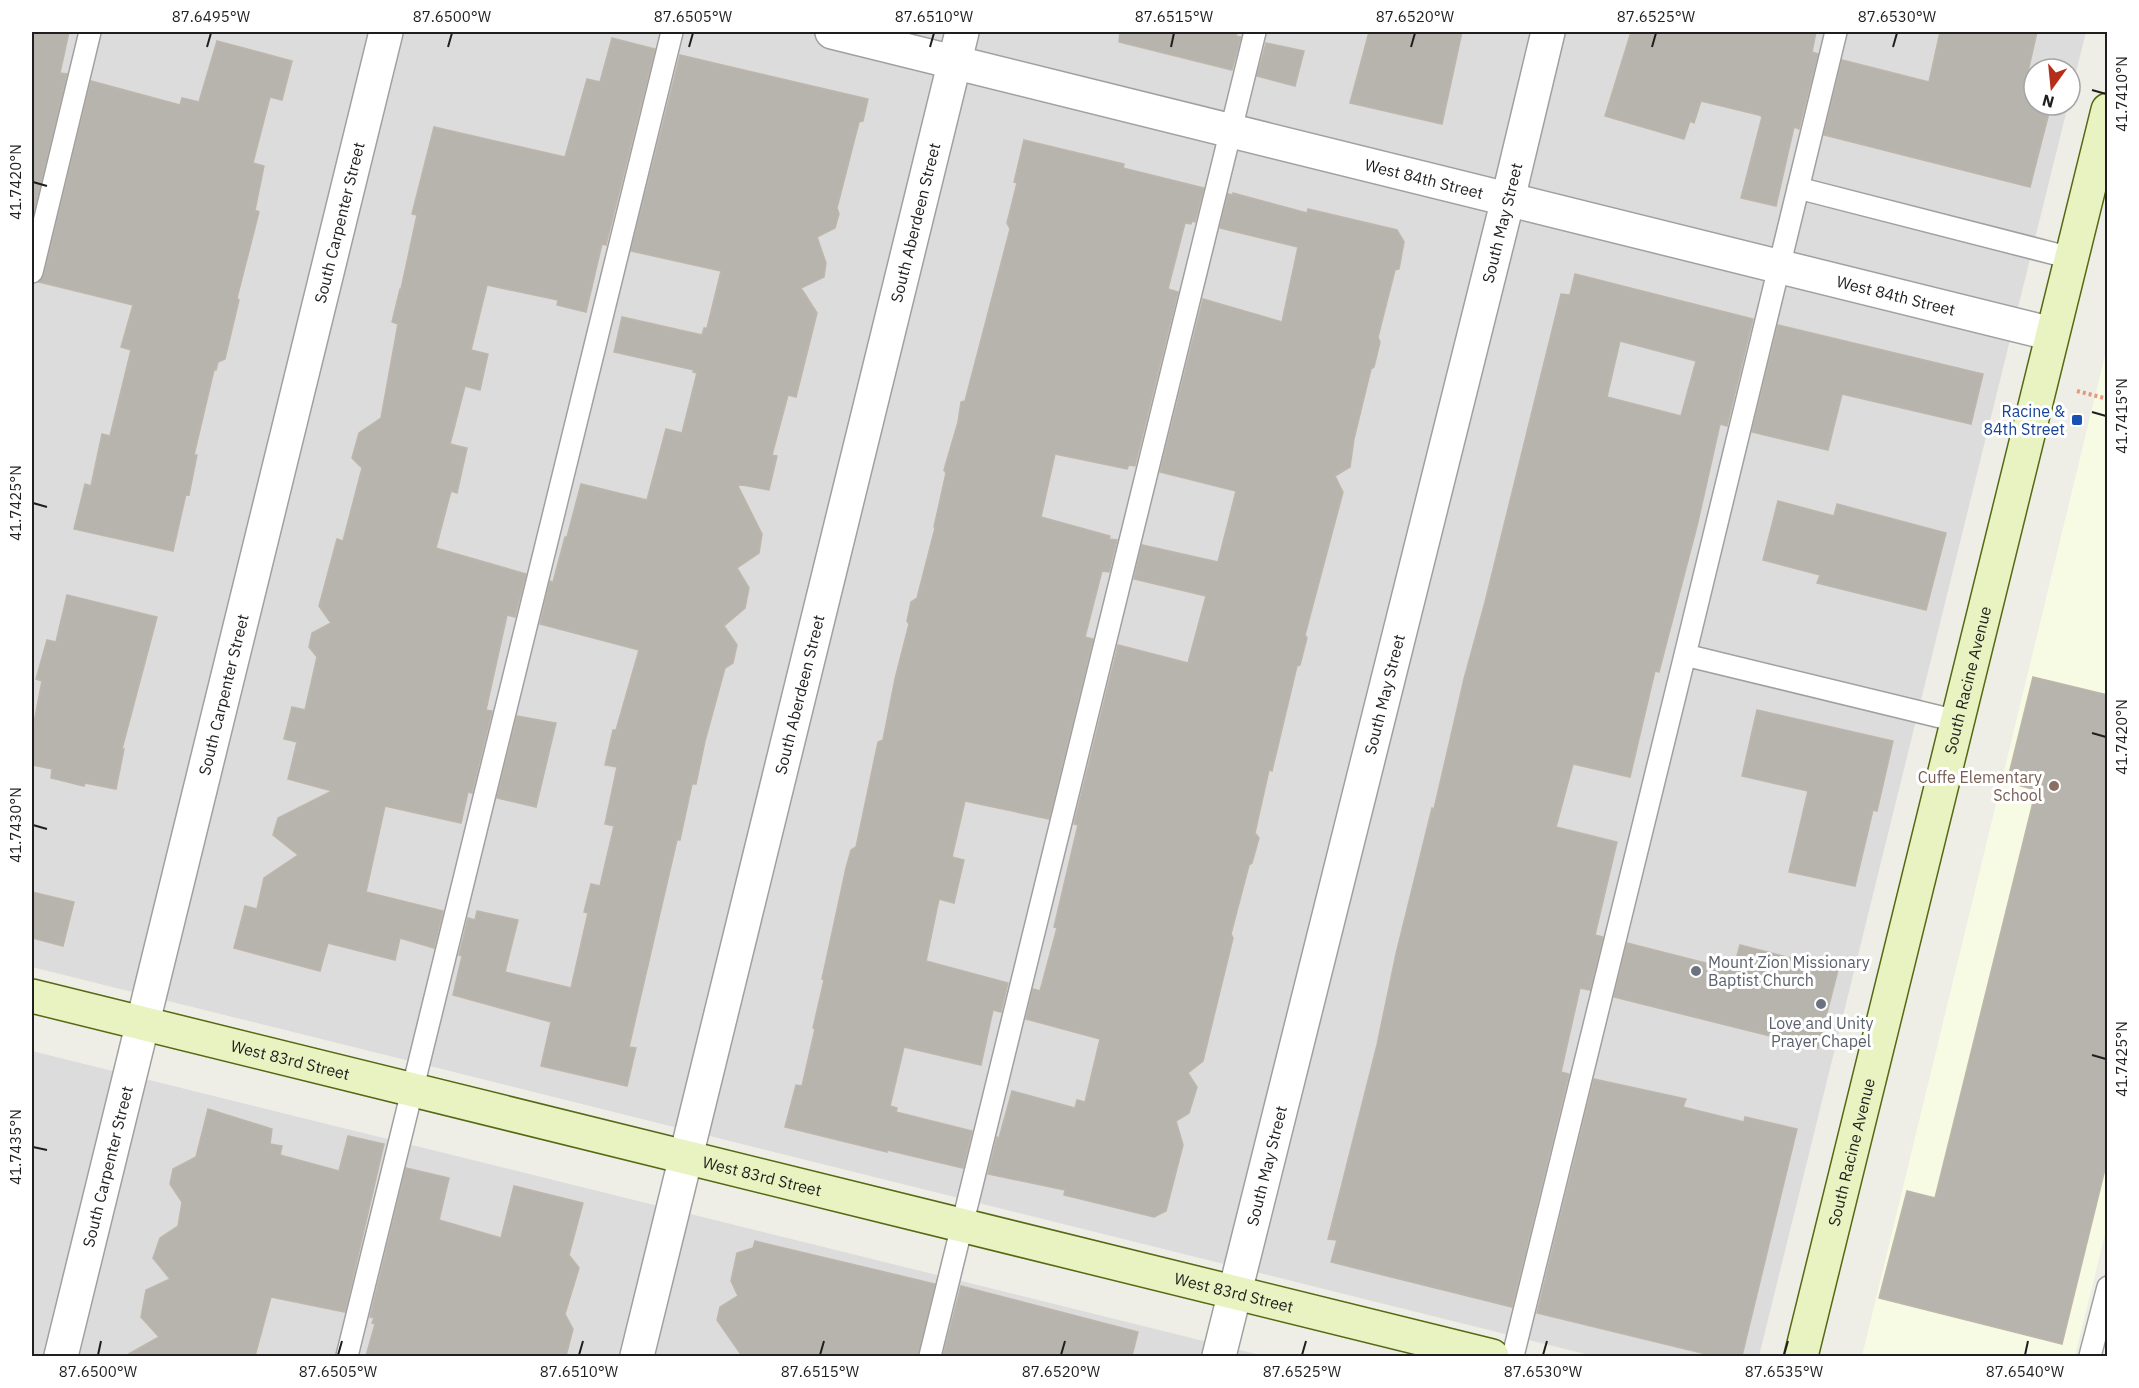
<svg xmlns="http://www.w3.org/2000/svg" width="2139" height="1388" font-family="'IBM Plex Sans',sans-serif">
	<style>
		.residential { fill: #dddcdc }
		.education { fill: #f8fbe3 }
		.building { fill: #b7b3ad; stroke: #beb6ab; stroke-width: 1.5; fill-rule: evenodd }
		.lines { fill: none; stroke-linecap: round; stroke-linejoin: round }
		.lane-casing { stroke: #a0a0a0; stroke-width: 24 }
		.street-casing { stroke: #a0a0a0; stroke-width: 36 }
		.secondary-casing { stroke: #546913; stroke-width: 36 }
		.path { stroke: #e8977e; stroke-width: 4; stroke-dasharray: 3 3; stroke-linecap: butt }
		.lane { stroke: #fff; stroke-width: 21 }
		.street { stroke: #fff; stroke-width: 33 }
		.secondary { stroke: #e9f2c1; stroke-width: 33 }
		.ticks { fill: none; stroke: #1f1f1f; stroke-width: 2 }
		.transit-dot { fill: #1a4fb4; stroke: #fff; stroke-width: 2 }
		.education-dot { fill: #8d6e63; stroke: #fff; stroke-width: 2 }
		.worship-dot { fill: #6b7280; stroke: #fff; stroke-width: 2 }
		.labels { text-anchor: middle; stroke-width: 6; stroke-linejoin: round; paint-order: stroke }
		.street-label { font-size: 16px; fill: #1f1f1f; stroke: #fff }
		.transit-label { font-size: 16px; fill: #164399; stroke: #fff; text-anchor: end }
		.education-label { font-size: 16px; fill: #785e54; stroke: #fff; text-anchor: end }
		.worship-label { font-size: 16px; fill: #5b616d; stroke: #fff; text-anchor: start }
		.neatline { fill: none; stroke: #1f1f1f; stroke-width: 2 }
		.ticks-label { font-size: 15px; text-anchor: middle; fill: #1f1f1f }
	</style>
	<rect width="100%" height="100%" fill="#eeede6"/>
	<path class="residential" d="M 32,32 L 2086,32 L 2070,96 L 2070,69 L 2034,69 L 2034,105 L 2068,105 L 1759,1356 L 1593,1356 L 32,967 Z
		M 32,1051 L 1264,1356 L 32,1356 Z"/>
	<path class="education" d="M 2107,347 L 2107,1226 L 2075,1356 L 1862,1356 Z"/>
	<path class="building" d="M 32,32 L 69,32 L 60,73 L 67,74 L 32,220 Z
		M 1120,32 L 1237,32 L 1236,36 L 1241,37 L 1232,70 L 1119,42 Z
		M 1369,32 L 1462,32 L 1442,124 L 1350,103 Z
		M 1631,32 L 1816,32 L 1812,52 L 1818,54 L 1799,129 L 1794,127 L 1776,206 L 1741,198 L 1762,117 L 1759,115 L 1701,101 L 1694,123 L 1690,121 L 1684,139 L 1605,116 Z
		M 1940,32 L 2037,32 L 2023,93 L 2034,96 L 2034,105 L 2051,105 L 2030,187 L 1824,135 L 1842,60 L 1929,82 Z
		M 612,38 L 655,49 L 606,245 L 602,244 L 586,312 L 557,305 L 558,300 L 487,285 L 471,350 L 488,354 L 480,390 L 465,386 L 450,444 L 467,448 L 457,493 L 451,491 L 436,548 L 526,574 L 515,617 L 507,615 L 486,710 L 492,711 L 472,793 L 468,792 L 461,823 L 385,806 L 366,892 L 443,911 L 434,948 L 400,938 L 395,960 L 328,943 L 320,971 L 234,948 L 245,906 L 257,909 L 264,878 L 298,855 L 273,835 L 278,818 L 332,791 L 288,779 L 297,742 L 284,739 L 292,707 L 305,710 L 317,657 L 309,647 L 312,633 L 331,623 L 319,606 L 337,539 L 343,541 L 362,468 L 352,458 L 359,433 L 381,418 L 398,324 L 392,322 L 400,289 L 401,289 L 417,215 L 412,214 L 434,127 L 565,157 L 587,79 L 600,82 Z
		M 217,41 L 292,61 L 282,100 L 270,97 L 253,163 L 264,166 L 255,210 L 259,212 L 237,298 L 239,300 L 225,359 L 218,362 L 216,370 L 214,370 L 194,455 L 197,455 L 189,495 L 186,494 L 173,551 L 74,529 L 85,484 L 91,486 L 102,434 L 110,436 L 131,350 L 121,347 L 133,305 L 39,282 L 44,275 L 91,81 L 180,105 L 182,98 L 199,102 Z
		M 1266,43 L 1304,51 L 1295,86 L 1257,76 Z
		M 680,55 L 868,99 L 863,121 L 859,122 L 837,208 L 839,214 L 835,228 L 817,237 L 826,263 L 824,277 L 801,288 L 817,313 L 796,397 L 788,395 L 772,455 L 777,456 L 769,490 L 737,484 L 762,534 L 759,553 L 737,568 L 749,588 L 745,608 L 724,626 L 737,645 L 733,663 L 725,668 L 705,741 L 696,784 L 692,784 L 680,840 L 677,840 L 629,1047 L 636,1048 L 627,1086 L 541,1066 L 551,1022 L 453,995 L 462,956 L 459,955 L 468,918 L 475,920 L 477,911 L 518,920 L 505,972 L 571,988 L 588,913 L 584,912 L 591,884 L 600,886 L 614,826 L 605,824 L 617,767 L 605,765 L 613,730 L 616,730 L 639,650 L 540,624 L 550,581 L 553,582 L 565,537 L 567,537 L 581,484 L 647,500 L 666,429 L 682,433 L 697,373 L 693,372 L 694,370 L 614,352 L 622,317 L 702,335 L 704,328 L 707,328 L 721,271 L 631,251 Z
		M 1024,140 L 1124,164 L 1123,168 L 1204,188 L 1195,222 L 1192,221 L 1191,224 L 1185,223 L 1168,289 L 1178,292 L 1135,466 L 1129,465 L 1127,469 L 1055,454 L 1041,517 L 1110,536 L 1109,539 L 1117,540 L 1109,572 L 1102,571 L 1085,637 L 1093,639 L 1049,819 L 965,801 L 952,857 L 964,860 L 954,903 L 939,899 L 926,961 L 1008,983 L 1001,1012 L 993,1010 L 981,1065 L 904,1047 L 890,1106 L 897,1108 L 896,1112 L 972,1131 L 963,1168 L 887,1150 L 887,1152 L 785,1127 L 796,1085 L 802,1086 L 815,1029 L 813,1028 L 824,980 L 822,979 L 846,868 L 851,850 L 856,847 L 878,742 L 883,740 L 895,679 L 909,624 L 907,621 L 911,602 L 917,598 L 935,528 L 934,527 L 946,473 L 944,470 L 958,422 L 961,402 L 965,401 L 1010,229 L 1007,223 L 1017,183 L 1014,182 Z
		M 1233,193 L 1307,213 L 1308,209 L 1397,230 L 1404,242 L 1399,269 L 1395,270 L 1378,337 L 1380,342 L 1374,367 L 1371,369 L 1354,439 L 1350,467 L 1335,476 L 1343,492 L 1305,635 L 1307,638 L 1300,665 L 1297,666 L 1272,771 L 1269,770 L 1255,833 L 1259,838 L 1252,863 L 1249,865 L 1231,934 L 1233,938 L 1203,1061 L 1188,1073 L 1197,1087 L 1189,1113 L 1176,1121 L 1183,1145 L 1166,1211 L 1154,1217 L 1064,1195 L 1065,1190 L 988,1174 L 997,1137 L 999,1138 L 1012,1091 L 1075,1108 L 1077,1100 L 1085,1102 L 1100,1039 L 1026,1019 L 1033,989 L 1040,991 L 1057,928 L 1054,927 L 1078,825 L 1074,824 L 1118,645 L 1188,663 L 1206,596 L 1134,579 L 1142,545 L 1218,562 L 1236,491 L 1160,472 L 1203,299 L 1282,322 L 1298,247 L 1220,228 L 1228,194 L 1233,195 Z
		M 1575,274 L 1753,319 L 1727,426 L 1720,424 L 1698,522 L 1659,672 L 1655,671 L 1630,777 L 1573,764 L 1556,827 L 1617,842 L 1595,935 L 1603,937 L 1590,990 L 1580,988 L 1561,1072 L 1569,1074 L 1512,1307 L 1331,1262 L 1337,1240 L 1328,1239 L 1377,1045 L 1396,954 L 1432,808 L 1434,809 L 1464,679 L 1485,602 L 1561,294 L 1570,295 ZM 1620,341 L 1696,361 L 1681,416 L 1607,397 Z
		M 1778,325 L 1983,374 L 1971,424 L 1842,394 L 1828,450 L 1752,432 Z
		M 1778,501 L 1834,516 L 1837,504 L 1946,533 L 1926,610 L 1817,583 L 1820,575 L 1763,560 Z
		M 67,595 L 157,617 L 122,749 L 124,749 L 116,789 L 85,783 L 84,786 L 51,778 L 52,769 L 32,765 L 32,732 L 42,681 L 36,679 L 47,640 L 56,642 Z
		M 2033,677 L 2108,695 L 2108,1157 L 2062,1344 L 1879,1298 L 1907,1191 L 1935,1198 L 2036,790 L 2007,782 Z
		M 1757,710 L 1893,741 L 1877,811 L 1873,810 L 1855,886 L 1789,872 L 1808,791 L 1742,776 Z
		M 517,716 L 556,723 L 536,807 L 497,798 Z
		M 32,892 L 74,902 L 63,946 L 32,938 Z
		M 1627,943 L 1733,970 L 1740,945 L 1838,970 L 1818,1048 L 1614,997 Z
		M 1594,1079 L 1686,1099 L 1683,1107 L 1744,1122 L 1745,1117 L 1797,1129 L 1742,1356 L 1714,1356 L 1537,1313 Z
		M 208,1109 L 272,1129 L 270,1144 L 282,1146 L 280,1155 L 339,1171 L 348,1136 L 384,1144 L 345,1312 L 271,1297 L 255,1356 L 125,1356 L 159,1337 L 141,1317 L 146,1290 L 170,1279 L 153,1258 L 160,1238 L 178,1226 L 182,1202 L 170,1184 L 173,1169 L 196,1157 Z
		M 406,1168 L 449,1178 L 439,1220 L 501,1238 L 514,1186 L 583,1203 L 569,1255 L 579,1268 L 565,1314 L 573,1329 L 566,1356 L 366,1356 L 375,1324 L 372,1323 L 374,1318 L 370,1317 Z
		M 755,1241 L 935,1284 L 918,1356 L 742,1356 L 717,1320 L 720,1307 L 738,1296 L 731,1281 L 737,1253 L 753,1248 Z
		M 961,1286 L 1138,1332 L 1132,1356 L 943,1356 Z"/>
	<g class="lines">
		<g class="lane-casing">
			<path id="lane" d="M 1798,188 L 2071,258
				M 32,272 L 90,32
				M 1685,655 L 1957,721
				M 347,1356 L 672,32
				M 930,1356 L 1255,32
				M 1513,1356 L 1685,655 L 1836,32
				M 2090,1356 L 2108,1287"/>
		</g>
		<g class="street-casing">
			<g id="street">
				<path id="s1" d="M 832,32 L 2052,334"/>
				<path id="s2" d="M 61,1356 L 386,32"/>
				<path id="s3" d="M 637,1356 L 962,32"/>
				<path id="s4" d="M 1219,1356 L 1508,199 L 1548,32"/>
			</g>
		</g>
		<g class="secondary-casing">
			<g id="secondary">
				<path id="s5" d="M 32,996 L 1492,1356"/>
				<path id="s6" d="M 1801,1356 L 2108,110"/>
			</g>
		</g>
		<path class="path" d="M 2077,391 L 2108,399"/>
		<use href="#lane" class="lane"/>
		<use href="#street" class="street"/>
		<use href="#secondary" class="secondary"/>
	</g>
	<path class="ticks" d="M 207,47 L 211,33M 448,47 L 452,33M 689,47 L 693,33M 930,47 L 934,33M 1171,47 L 1174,33M 1411,47 L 1415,33M 1652,47 L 1656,33M 1893,47 L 1897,33M 2092,90 L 2106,94M 33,182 L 47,186M 2092,412 L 2106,416M 33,503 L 47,507M 2092,733 L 2106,737M 33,825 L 47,829M 2092,1055 L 2106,1059M 33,1147 L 47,1150M 98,1355 L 101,1341M 338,1355 L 342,1341M 579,1355 L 583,1341M 820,1355 L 824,1341M 1061,1355 L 1065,1341M 1302,1355 L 1306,1341M 1543,1355 L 1547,1341M 1784,1355 L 1788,1341M 2025,1355 L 2028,1341"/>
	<rect class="transit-dot" x="2071" y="414" width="12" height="12" rx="3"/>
	<circle class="education-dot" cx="2054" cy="786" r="6"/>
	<g class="worship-dot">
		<circle cx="1696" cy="971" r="6"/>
		<circle cx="1821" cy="1004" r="6"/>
	</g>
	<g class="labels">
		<g class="street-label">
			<text dy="6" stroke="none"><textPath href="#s1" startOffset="610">West 84th Street</textPath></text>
			<text dy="6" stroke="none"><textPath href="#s2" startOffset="1167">South Carpenter Street</textPath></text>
			<text dy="6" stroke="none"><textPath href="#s3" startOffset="1167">South Aberdeen Street</textPath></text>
			<text dy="6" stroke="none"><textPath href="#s4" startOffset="1168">South May Street</textPath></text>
			<text dy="6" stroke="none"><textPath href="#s1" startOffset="1096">West 84th Street</textPath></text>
			<text dy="6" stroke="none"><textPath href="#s6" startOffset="696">South Racine Avenue</textPath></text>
			<text dy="6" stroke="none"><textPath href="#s2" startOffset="681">South Carpenter Street</textPath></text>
			<text dy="6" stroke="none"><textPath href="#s3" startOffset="681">South Aberdeen Street</textPath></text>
			<text dy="6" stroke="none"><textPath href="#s4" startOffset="682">South May Street</textPath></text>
			<text dy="6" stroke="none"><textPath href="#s5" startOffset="266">West 83rd Street</textPath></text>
			<text dy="6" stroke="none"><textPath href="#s6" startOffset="210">South Racine Avenue</textPath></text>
			<text dy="6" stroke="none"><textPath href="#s2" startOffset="195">South Carpenter Street</textPath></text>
			<text dy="6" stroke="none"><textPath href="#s4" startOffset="196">South May Street</textPath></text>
			<text dy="6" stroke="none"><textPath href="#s5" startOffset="752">West 83rd Street</textPath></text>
			<text dy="6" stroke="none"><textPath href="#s5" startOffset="1238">West 83rd Street</textPath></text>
		</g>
		<g class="transit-label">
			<text x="2065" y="417">Racine &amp;<tspan x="2065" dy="18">84th Street</tspan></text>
		</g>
		<g class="education-label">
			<text x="2042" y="783">Cuffe Elementary<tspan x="2042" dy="18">School</tspan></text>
		</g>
		<g class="worship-label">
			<text x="1708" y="968">Mount Zion Missionary<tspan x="1708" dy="18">Baptist Church</tspan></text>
			<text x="1821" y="1029" text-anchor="middle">Love and Unity<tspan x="1821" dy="18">Prayer Chapel</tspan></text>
		</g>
	</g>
	<rect width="2139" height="1388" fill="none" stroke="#ffffff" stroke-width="66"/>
	<g transform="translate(2052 87) rotate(195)"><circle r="28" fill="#ffffff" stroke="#a5a5a5" stroke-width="1.5"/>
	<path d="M0-4.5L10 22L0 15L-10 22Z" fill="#b42e1a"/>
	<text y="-9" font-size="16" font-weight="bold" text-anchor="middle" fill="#1f1f1f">N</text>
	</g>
	<rect x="33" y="33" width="2073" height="1322" class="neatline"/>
	<g class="ticks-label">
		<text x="211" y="22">87.6495°W</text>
		<text x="452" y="22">87.6500°W</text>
		<text x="693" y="22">87.6505°W</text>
		<text x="934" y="22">87.6510°W</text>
		<text x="1174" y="22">87.6515°W</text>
		<text x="1415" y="22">87.6520°W</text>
		<text x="1656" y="22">87.6525°W</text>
		<text x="1897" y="22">87.6530°W</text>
		<text transform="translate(2122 94) rotate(-90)" y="5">41.7410°N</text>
		<text transform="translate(16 182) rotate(-90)" y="5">41.7420°N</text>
		<text transform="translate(2122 416) rotate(-90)" y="5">41.7415°N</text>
		<text transform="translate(16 503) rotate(-90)" y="5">41.7425°N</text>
		<text transform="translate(2122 737) rotate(-90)" y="5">41.7420°N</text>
		<text transform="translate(16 825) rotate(-90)" y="5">41.7430°N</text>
		<text transform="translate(2122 1059) rotate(-90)" y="5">41.7425°N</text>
		<text transform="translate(16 1147) rotate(-90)" y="5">41.7435°N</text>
		<text x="98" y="1377">87.6500°W</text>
		<text x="338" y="1377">87.6505°W</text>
		<text x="579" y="1377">87.6510°W</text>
		<text x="820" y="1377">87.6515°W</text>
		<text x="1061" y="1377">87.6520°W</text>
		<text x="1302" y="1377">87.6525°W</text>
		<text x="1543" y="1377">87.6530°W</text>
		<text x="1784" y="1377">87.6535°W</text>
		<text x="2025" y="1377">87.6540°W</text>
	</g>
</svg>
